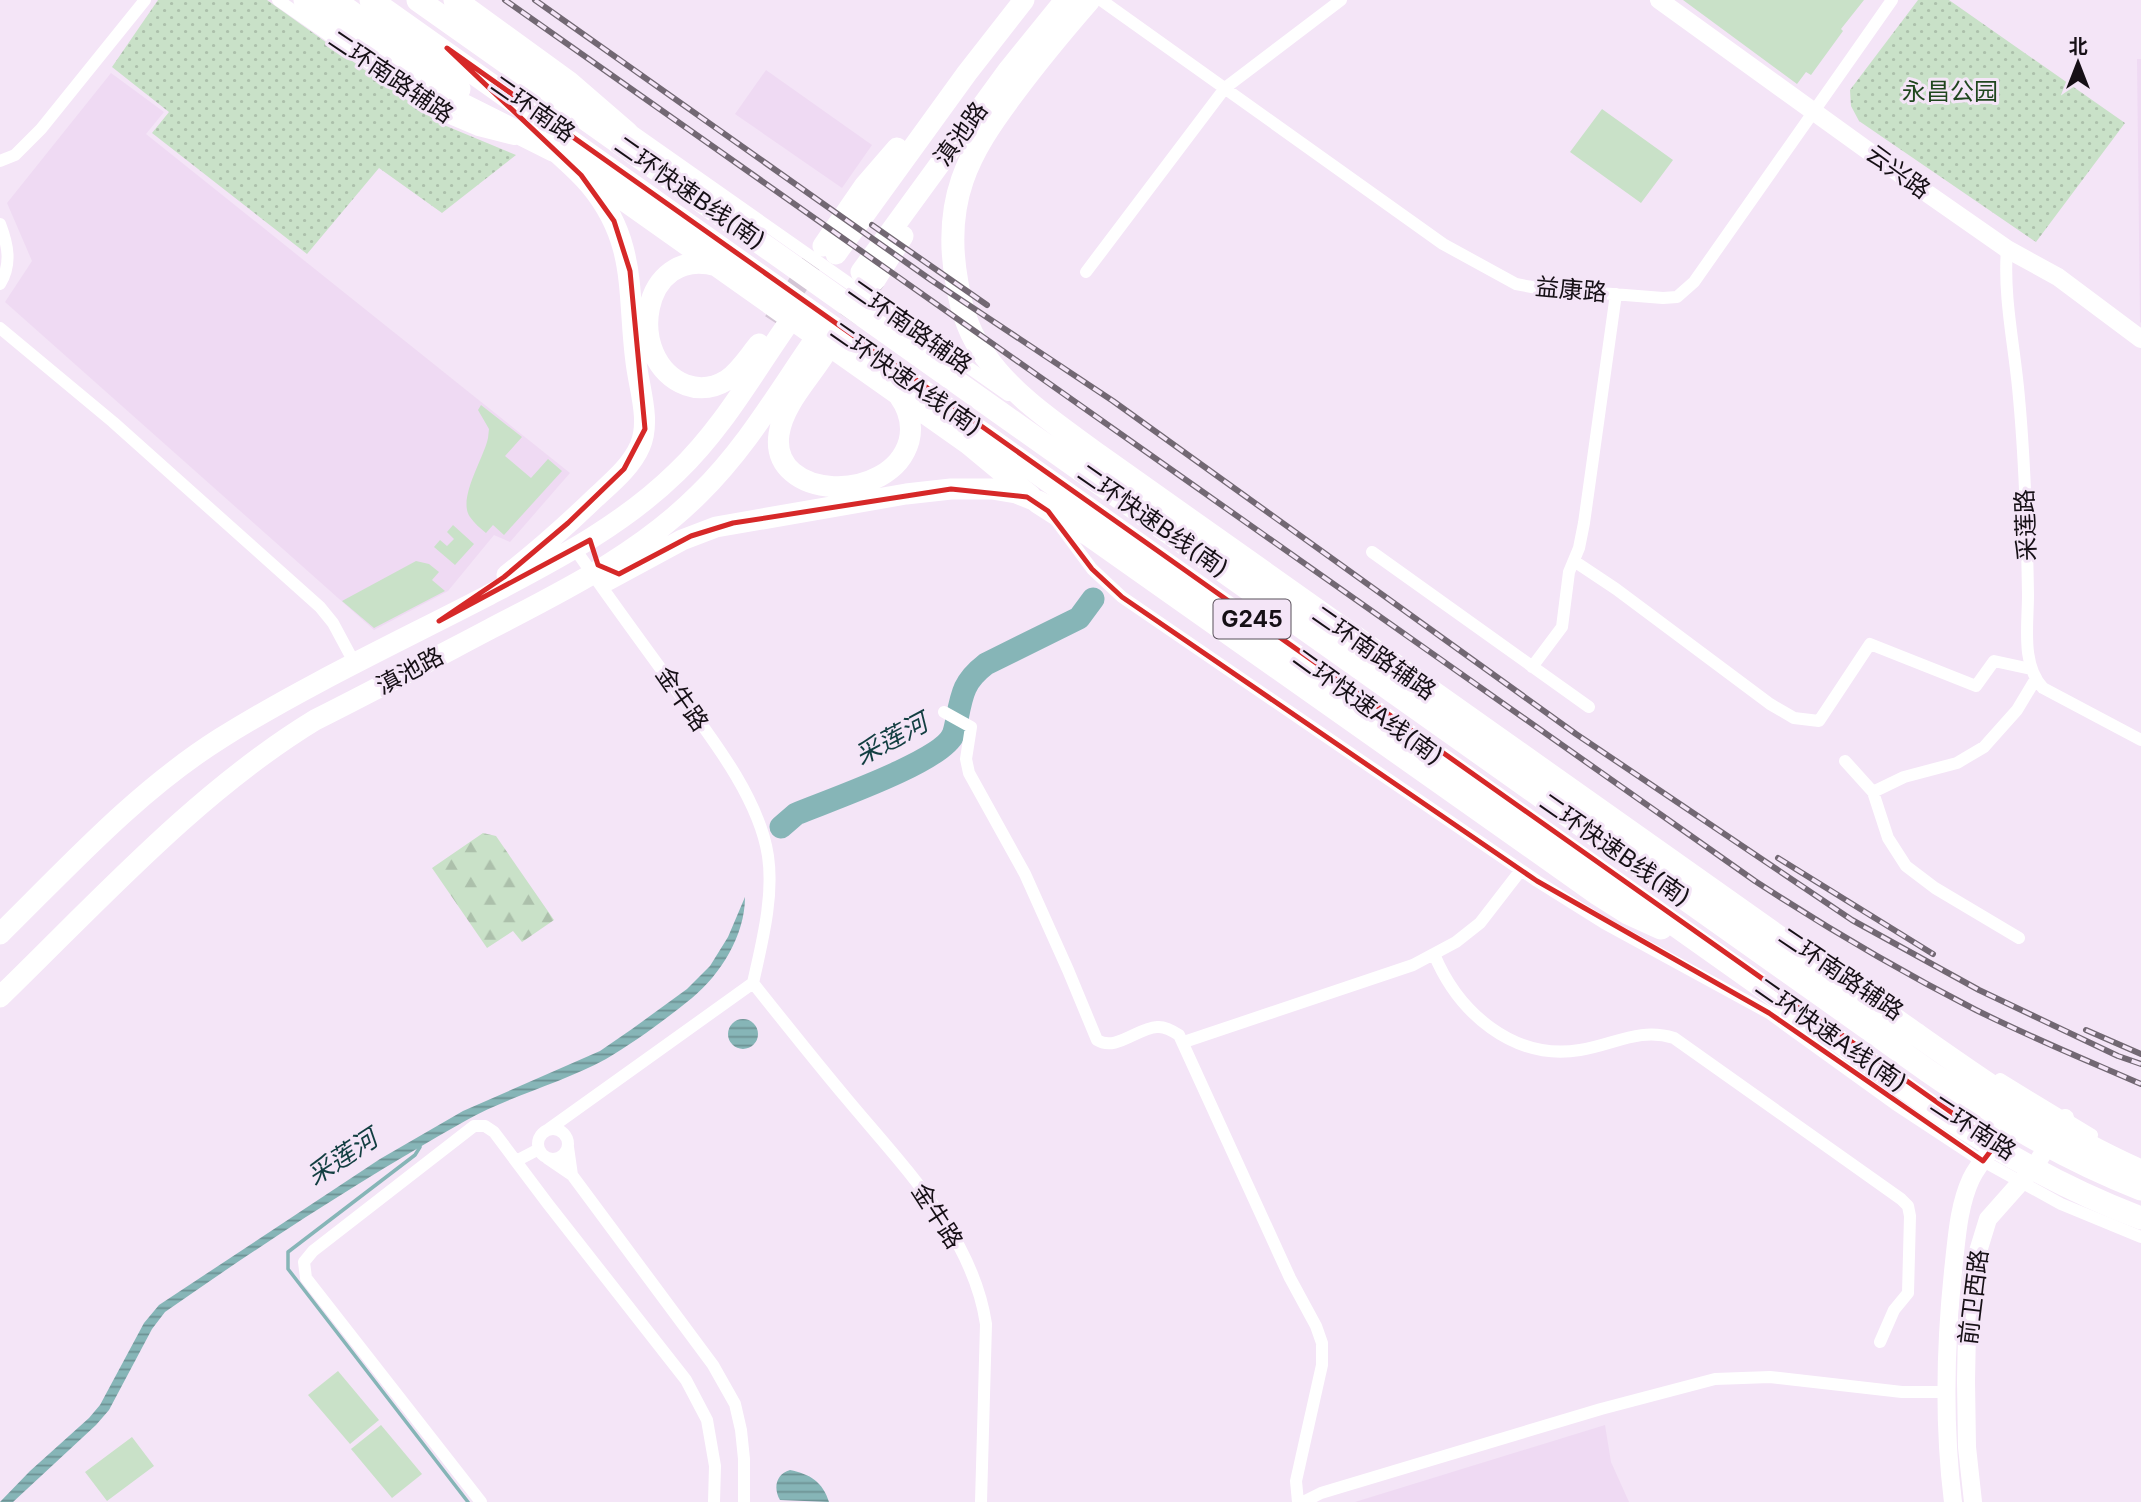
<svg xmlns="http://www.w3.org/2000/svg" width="2141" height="1502" font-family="Inter,'Noto Sans SC',sans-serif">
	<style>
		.built { fill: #efdaf3 }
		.grass { fill: #c9e1c8 }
		.forest { fill: url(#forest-firs) }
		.park { fill: url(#park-dots) }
		.water { fill: url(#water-rules) }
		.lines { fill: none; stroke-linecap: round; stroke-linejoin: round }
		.stream { stroke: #86b5b7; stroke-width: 3.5 }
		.river { stroke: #86b5b7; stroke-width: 23 }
		.primary-tunnel { stroke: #d3c5d5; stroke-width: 21; stroke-dasharray: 21 10; stroke-linecap: butt }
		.street { stroke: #fff; stroke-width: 12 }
		.secondary { stroke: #fff; stroke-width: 18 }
		.primary { stroke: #fff; stroke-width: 21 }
		.highway { stroke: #fff; stroke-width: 23 }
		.rail-casing { stroke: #726873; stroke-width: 6 }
		.rail { stroke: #f4e5f7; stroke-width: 3.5; stroke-dasharray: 10; stroke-linecap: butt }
		.marked { fill: none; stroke: #d62828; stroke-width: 5; stroke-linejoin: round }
		.labels { text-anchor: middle; stroke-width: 6; stroke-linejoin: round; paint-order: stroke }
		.shield { fill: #f4e5f7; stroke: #59505a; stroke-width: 2 }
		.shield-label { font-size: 23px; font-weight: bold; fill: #161016 }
		.street-label { font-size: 24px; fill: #161016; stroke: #f4e5f7 }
		.park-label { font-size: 24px; fill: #1f461e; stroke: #f4e5f7 }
		.water-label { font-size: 26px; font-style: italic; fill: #123e41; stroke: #f4e5f7 }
	</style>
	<defs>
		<pattern id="forest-firs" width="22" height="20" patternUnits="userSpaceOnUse" patternTransform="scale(1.75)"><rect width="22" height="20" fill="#c9e1c8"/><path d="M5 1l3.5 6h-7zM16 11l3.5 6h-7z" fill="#acc0ab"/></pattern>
		<pattern id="park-dots" width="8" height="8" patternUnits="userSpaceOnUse" patternTransform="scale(1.75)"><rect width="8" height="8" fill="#c9e1c8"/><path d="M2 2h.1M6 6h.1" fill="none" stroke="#acc0ab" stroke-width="1.8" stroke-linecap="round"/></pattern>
		<pattern id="water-rules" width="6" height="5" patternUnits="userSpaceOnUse" patternTransform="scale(1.75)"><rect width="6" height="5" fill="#86b5b7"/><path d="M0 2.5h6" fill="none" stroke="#6d9294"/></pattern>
	</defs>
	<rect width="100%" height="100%" fill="#f4e5f7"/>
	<path class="built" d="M 2137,59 L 2141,59 L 2141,323 L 2140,322 Z
		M 766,70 L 872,145 L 842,188 L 735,114 Z
		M 111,73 L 164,112 L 146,134 L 570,473 L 510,542 L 494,535 L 448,591 L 374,630 L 5,302 L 32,261 L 7,203 Z
		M 1605,1425 L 1611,1462 L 1629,1502 L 1355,1502 Z"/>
	<path class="grass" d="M 1683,0 L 1864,0 L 1841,29 L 1843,31 L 1811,75 L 1806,72 L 1797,84 Z
		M 1602,109 L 1673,160 L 1641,203 L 1570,152 Z
		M 481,405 L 522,437 L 505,456 L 531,478 L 548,459 L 562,471 L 504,535 L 493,525 L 486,533 C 480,528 474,523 470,517 C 457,499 484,458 488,438 L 489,429 L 478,410 Z
		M 453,525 L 474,544 L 455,565 L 434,547 L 440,540 L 447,546 L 454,539 L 447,532 Z
		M 416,561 L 429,564 L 439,572 L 432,580 L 445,591 L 374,628 L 342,601 Z
		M 338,1371 L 379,1420 L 350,1444 L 308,1395 Z
		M 381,1425 L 422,1474 L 392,1498 L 351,1449 Z
		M 132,1437 L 154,1466 L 107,1501 L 85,1472 Z"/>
	<path class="forest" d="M 483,833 L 496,836 L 554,920 L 522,942 L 513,931 L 487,948 L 432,868 Z"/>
	<path class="park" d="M 158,0 L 267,0 L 439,123 L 516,155 L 442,213 L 379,168 L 307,254 L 152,133 L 169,112 L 112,67 Z
		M 1918,0 L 1949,0 L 2125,123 L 2036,242 L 1859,121 L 1851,106 L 1850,90 Z"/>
	<path class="water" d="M 745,897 C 745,935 721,974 692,998 C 666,1019 635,1042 606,1059 C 562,1083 507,1097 465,1121 C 362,1179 262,1244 165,1312 L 152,1329 L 109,1410 L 96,1425 L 13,1502 L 0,1502 L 30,1471 L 89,1418 L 100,1405 L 144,1323 L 159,1305 L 380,1159 L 463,1111 L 600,1051 L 632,1029 L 687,989 L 710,966 L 728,937 Z
		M728 1034a15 15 0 1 1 30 0a15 15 0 1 1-30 0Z
		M 790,1470 C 810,1474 823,1482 829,1502 L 780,1500 C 773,1488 776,1474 790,1470 Z"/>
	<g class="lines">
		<path class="stream" d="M 420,1147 L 415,1155 L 288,1252 L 288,1269 L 468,1502"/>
		<path class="river" d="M 781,827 L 796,814 C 827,801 941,762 953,735 C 955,730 956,724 957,719 C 962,693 964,681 986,664 L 1079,618 L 1093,599"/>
		<path class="primary-tunnel" d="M 774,322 L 814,259
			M 831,345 L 875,280"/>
		<path class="street" d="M 278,0 L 445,116 L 478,130 L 514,139
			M 1101,0 L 1443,244 L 1516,284 L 1537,288 L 1663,298 L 1677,297 L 1694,282 L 1892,0
			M 625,126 L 1008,395
			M 0,161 L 15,155 L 41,129 L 145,0
			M 0,224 C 8,245 12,264 0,284
			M 2007,249 C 2003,298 2015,348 2019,398 C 2025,463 2027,530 2028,595 C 2028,625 2021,665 2043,688 L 2141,740
			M 1086,272 L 1225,88 L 1341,0
			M 0,328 L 113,422 L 320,607 L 333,623 L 355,664
			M 1055,519 L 1092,569 L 1122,597 L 1537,881 L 1604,923 L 1769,1013 L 1895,1104 L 1974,1156 L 2061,1204 L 2141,1237
			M 1372,552 L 1589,707
			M 1574,561 L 1616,589 L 1770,704 L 1794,718 L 1819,721 L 1870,644 L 1976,686 L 1994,661 L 2031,669
			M 1532,667 L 1562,627 L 1569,572 L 1579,548 L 1584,523 L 1616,294
			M 944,712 L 971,727 L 966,759 L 969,773 L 1025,874 L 1068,970 L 1097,1040 C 1116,1052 1137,1028 1157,1027 C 1165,1026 1173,1031 1179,1035 L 1290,1278 L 1316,1326 L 1322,1343 L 1322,1365 L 1296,1481 L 1298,1502
			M 1845,761 L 1873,792
			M 2019,938 L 1935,888 L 1906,866 L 1888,838 L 1873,792 L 1904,777 L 1957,763 L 1984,747 L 2017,710 L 2035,680
			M 1434,954 C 1458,1012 1513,1061 1580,1050 C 1614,1045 1639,1027 1674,1038 L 1901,1199 L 1908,1206 L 1910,1216 L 1908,1293 L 1894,1310 L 1880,1342
			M 753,983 C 784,1022 815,1061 847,1099 C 902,1165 973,1236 986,1324 L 981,1502
			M 1184,1042 L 1413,965 L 1456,942 L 1480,923 L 1521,870
			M 2000,1079 L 2092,1135
			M 549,1129 L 753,983 C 762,942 774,897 768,856 C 759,796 707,732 672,684 C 639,639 607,595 575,549
			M538 1144a15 15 0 1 1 30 0a15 15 0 1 1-30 0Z
			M 547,1158 L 572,1175 L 568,1147
			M 516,1161 L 539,1149
			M 572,1175 L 713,1365 L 735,1404 L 741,1430 L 744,1459 L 744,1502
			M 481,1502 L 306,1278 L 304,1262 L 313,1251 L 474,1126 L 485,1126 L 494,1132 L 548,1204 L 686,1380 L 707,1420 L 715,1466 L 714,1502
			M 1303,1502 L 1321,1493 L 1601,1409 L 1715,1379 L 1770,1377 L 1902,1392 L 1946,1392"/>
		<path class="secondary" d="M 1659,0 L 1921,189 L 2007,249 L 2058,277 L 2141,339
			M 1953,1502 C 1943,1422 1945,1343 1954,1262 C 1957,1235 1959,1205 1971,1179 C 1977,1166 1987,1155 1996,1144 C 2004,1133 2009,1124 2024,1123
			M 1973,1502 L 1967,1447 L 1966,1381 L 1967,1330 L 1972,1271 L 1988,1219 L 2035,1166 L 2065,1118"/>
		<path class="primary" d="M 592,178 L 968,444 L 1031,496
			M 823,246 L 865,185 L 897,148
			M 836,254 L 967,73 L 1024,0
			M 717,266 C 641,244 623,360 686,385 C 700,390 714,388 727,380 C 740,371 749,356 759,344
			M 861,272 L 1009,69 L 1065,0
			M 875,280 L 903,236
			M 824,355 C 809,379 783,405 779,434 C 769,501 891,505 909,441 C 913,425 909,410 899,396
			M 507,575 C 538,551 567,525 595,498 C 611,483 631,467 640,446 C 651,421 639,388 636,362 C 627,294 638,243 590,185 C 575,167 557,154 541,137
			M 608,580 L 682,540 L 716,527 L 906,494 L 951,489 L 992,489 L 1016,493 L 1054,508
			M 0,934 C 70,865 137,791 221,738 C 306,685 398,642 487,596 C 555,560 622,526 677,472 C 721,430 751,377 785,328
			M 0,997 C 98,902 197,792 315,720 C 373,691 431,660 490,629 C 565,590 639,554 699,494 C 744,450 776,396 811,345"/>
		<path class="highway" d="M 305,0 L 437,92 L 553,150
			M 334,0 L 459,89
			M 371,0 L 1933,1108 C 1999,1152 2066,1190 2141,1218
			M 418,0 L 1928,1071 C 1996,1118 2064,1159 2141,1189
			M 455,0 L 568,82 L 627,133
			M 1089,0 C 1063,30 1038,60 1015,91 C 967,154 942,201 957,283 C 961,309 970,336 986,357 C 1014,397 1059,426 1098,455 L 1910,1030 C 1984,1082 2058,1135 2141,1171
			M 1038,502 L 1091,536 L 1598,894 L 1628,913 L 1661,928"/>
		<g class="rail-casing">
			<path id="rail" d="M 505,0 L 1755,881 C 1827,928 1900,971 1976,1010 C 2030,1037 2086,1060 2141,1084
				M 535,0 L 931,280 L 1113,401 L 1576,734 L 1852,920 L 1979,990 L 2118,1056 L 2141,1064
				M 872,225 L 987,305
				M 1778,858 L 1933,954
				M 2086,1030 L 2141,1054"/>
		</g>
		<use href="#rail" class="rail"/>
	</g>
	<path class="marked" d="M 447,48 L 1996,1144 L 1983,1161 L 1769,1013 L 1537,881 L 1122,597 L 1092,569 L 1048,511 L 1027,497 L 951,489 L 733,523 L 691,536 L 619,574 L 598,565 L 590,540 L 439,621 L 504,577 L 568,523 L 624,469 L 645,429 L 630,271 L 614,221 L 581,175 Z"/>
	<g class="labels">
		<rect class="shield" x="1213.5" y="599.5" width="77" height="39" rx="5"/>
		<g class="shield-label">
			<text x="1252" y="627">G245</text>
		</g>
		<g class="street-label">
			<text transform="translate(391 77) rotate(34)" y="8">二环南路辅路</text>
			<text transform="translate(533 109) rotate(35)" y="8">二环南路</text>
			<text transform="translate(961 134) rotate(-54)" y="8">滇池路</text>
			<text transform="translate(1898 172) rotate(36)" y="8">云兴路</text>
			<text transform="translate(690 193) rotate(35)" y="8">二环快速B线(南)</text>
			<text transform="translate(1571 290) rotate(5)" y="8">益康路</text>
			<text transform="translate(910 327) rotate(35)" y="8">二环南路辅路</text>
			<text transform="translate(906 379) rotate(35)" y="8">二环快速A线(南)</text>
			<text transform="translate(1153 521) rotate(35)" y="8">二环快速B线(南)</text>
			<text transform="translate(2026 525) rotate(-92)" y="8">采莲路</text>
			<text transform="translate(1374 653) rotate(35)" y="8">二环南路辅路</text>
			<text transform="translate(410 671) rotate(-28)" y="8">滇池路</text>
			<text transform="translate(682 699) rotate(55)" y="8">金牛路</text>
			<text transform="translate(1368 707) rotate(36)" y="8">二环快速A线(南)</text>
			<text transform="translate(1615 850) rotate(35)" y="8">二环快速B线(南)</text>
			<text transform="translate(1841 974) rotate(34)" y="8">二环南路辅路</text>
			<text transform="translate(1831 1035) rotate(35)" y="8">二环快速A线(南)</text>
			<text transform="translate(1973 1128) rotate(33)" y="8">二环南路</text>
			<text transform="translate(937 1216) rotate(57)" y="8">金牛路</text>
			<text transform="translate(1974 1297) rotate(-83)" y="8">前卫西路</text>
		</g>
		<g class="park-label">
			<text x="1950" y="100">永昌公园</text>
		</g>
		<g class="water-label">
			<text transform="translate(891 739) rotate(-28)" y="9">采莲河</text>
			<text transform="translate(342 1157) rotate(-33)" y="9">采莲河</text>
		</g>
	</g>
	<g transform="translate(2078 63)" stroke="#f4e5f7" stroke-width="5" paint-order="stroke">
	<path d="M0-5L12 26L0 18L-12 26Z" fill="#161016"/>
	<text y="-10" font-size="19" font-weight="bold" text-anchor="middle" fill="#161016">北</text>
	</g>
</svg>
